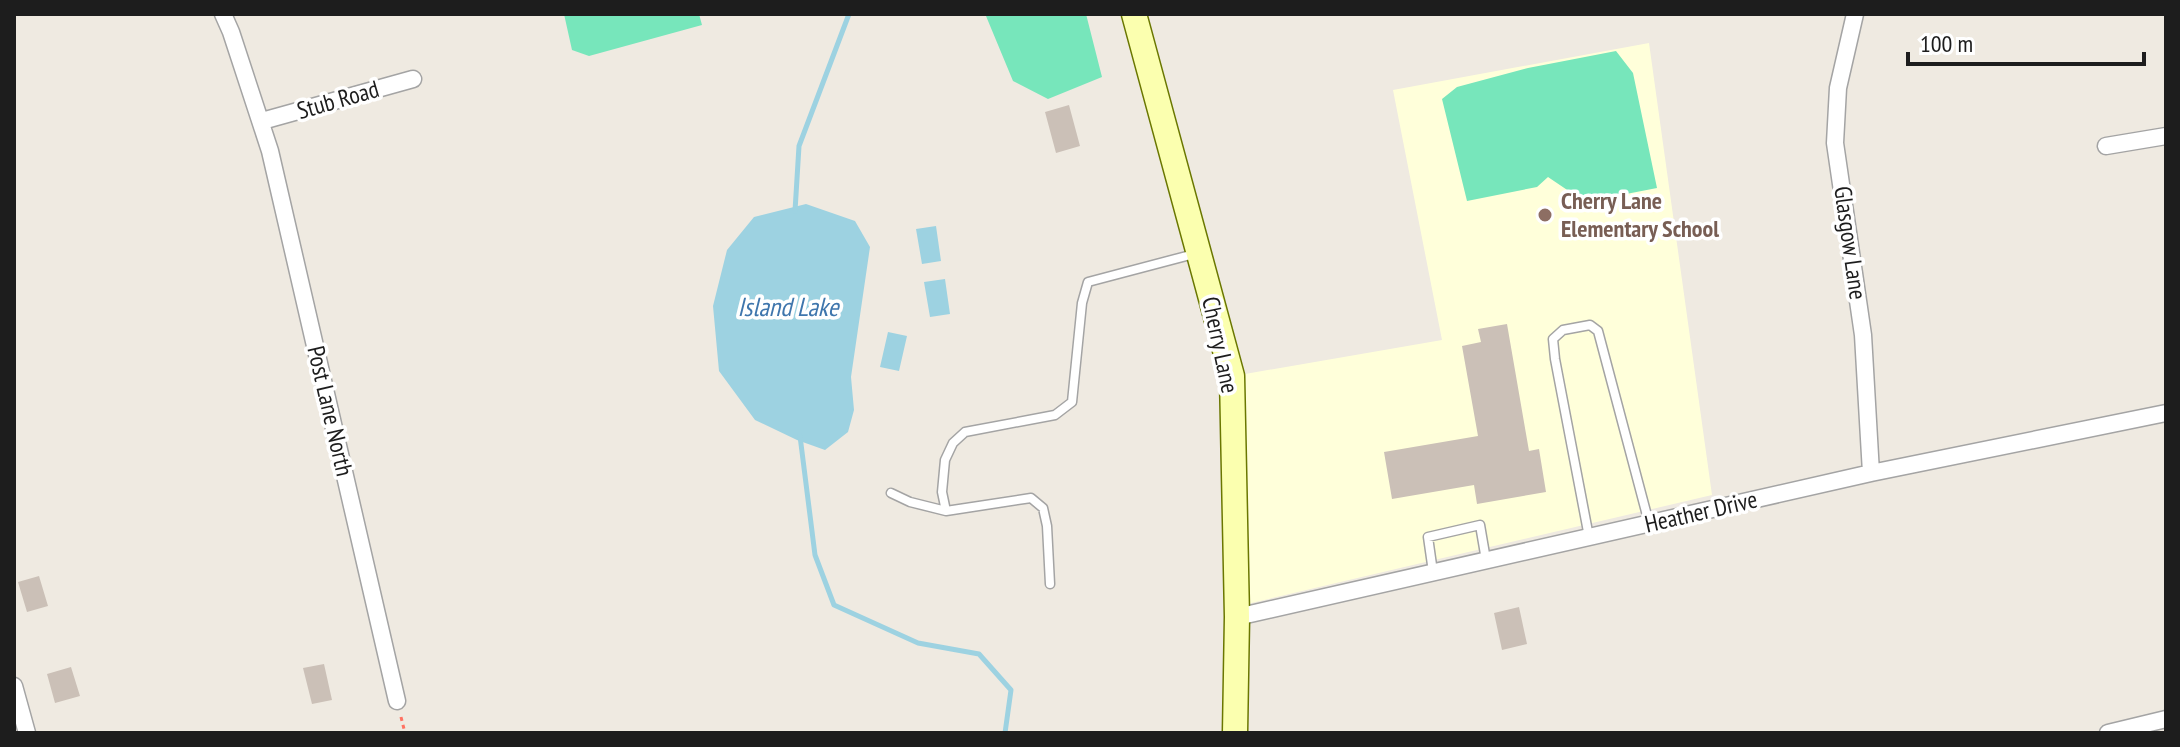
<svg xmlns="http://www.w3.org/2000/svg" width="2180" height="747" font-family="'PT Sans Narrow',sans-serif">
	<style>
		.education { fill: #ffffda }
		.pitch { fill: #77e6bb }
		.water { fill: #9dd2e1 }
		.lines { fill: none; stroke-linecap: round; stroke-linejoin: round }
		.stream { stroke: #9dd2e1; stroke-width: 5 }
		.building { fill: #cbc0b7 }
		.lane-casing { stroke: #a4a4a4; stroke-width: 11 }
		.street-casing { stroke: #a4a4a4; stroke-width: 19 }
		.secondary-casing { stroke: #6a7700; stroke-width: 27 }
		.path { stroke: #ff7262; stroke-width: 3; stroke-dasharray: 4 4; stroke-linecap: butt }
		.lane { stroke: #fff; stroke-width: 8 }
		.street { stroke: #fff; stroke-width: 16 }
		.secondary { stroke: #fbffaf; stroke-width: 24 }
		.education-dot { fill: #8d6e63; stroke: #fff; stroke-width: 3 }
		.labels { text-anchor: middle; stroke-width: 7; stroke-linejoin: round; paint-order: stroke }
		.street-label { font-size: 24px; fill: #1d1d1d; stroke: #fff }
		.education-label { font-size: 24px; font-weight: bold; fill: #785e54; stroke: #fff; text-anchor: start }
		.water-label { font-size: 26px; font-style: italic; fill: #3f76ad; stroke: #fff }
	</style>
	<rect width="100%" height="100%" fill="#efeae1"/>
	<path class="education" d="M 1649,43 L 1712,495 L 1247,604 L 1245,374 L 1442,340 L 1393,90 Z"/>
	<path class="pitch" d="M 564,14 L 699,14 L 702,25 L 589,56 L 572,50 Z
		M 991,14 L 1086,14 L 1102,77 L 1048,99 L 1013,81 L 986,16 Z
		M 1616,51 L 1633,73 L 1657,188 L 1585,202 L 1548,177 L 1537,187 L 1467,201 L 1442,99 L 1457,87 L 1528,68 Z"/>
	<path class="water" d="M 806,204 L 855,221 L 870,247 L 851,377 L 854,410 L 848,432 L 825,450 L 797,440 L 755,420 L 719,371 L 713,306 L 727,250 L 754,217 Z
		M 936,226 L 941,261 L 922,264 L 916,229 Z
		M 945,279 L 950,314 L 930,317 L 924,282 Z
		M 888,332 L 907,336 L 899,371 L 880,367 Z"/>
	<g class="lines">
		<path class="stream" d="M 795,211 L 799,146 L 849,14
			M 800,436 L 815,555 L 834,605 L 918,643 L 979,654 L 1011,690 L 1005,733"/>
	</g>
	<path class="building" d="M 1069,105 L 1080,146 L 1056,153 L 1045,112 Z
		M 1507,324 L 1529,451 L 1539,449 L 1546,492 L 1477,504 L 1474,485 L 1392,499 L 1384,452 L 1478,436 L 1462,346 L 1481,342 L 1478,329 Z
		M 39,576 L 48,606 L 27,612 L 18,582 Z
		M 1519,607 L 1527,644 L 1502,650 L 1494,613 Z
		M 324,664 L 332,700 L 312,704 L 303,668 Z
		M 71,667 L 80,696 L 55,703 L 47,674 Z"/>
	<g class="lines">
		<g class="lane-casing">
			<path id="lane" d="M 891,493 L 910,502 L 946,511 L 1031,498 L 1043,508 L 1047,526 L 1050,584
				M 946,511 L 942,492 L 945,460 L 953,443 L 965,432 L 1055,415 L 1072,402 L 1082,303 L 1088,282 L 1198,253
				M 1589,537 L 1555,359 L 1553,339 L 1563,330 L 1590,325 L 1598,331 L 1649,523
				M 1433,572 L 1428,537 L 1480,525 L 1486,560"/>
		</g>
		<g class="street-casing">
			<path id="street" d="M 223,14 L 231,32 L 270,151 L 397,701
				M 1855,14 L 1838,88 L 1835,143 L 1863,335 L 1871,473
				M 262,121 L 413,79
				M 2106,146 L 2166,136
				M 1237,617 L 1871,473 L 2166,413
				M 14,686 L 27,733
				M 2108,733 L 2166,719"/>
		</g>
		<g class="secondary-casing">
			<path id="secondary" d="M 1134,14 L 1232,376 L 1237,617 L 1235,733"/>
		</g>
		<path class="path" d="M 401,717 L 405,733"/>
		<use href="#lane" class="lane"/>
		<use href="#street" class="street"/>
		<use href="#secondary" class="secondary"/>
	</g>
	<circle class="education-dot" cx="1545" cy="215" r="8"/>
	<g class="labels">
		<g class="street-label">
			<text transform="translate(338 100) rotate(-16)" y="8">Stub Road</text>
			<text transform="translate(1850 243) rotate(82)" y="8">Glasgow Lane</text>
			<text transform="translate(1220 345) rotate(78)" y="8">Cherry Lane</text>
			<text transform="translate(330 411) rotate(77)" y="8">Post Lane North</text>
			<text transform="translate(1701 512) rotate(-13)" y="8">Heather Drive</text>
		</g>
		<g class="education-label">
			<text x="1561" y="209">Cherry Lane<tspan x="1561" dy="28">Elementary School</tspan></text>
		</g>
		<g class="water-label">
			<text x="788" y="316">Island Lake</text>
		</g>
	</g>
	<rect width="2180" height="747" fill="none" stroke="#1d1d1d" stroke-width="32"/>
	<path d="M1908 52v12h236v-12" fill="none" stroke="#1d1d1d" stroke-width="4"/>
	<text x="1920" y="52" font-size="24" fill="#1d1d1d" stroke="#ffffff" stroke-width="6" paint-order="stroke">100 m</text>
</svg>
